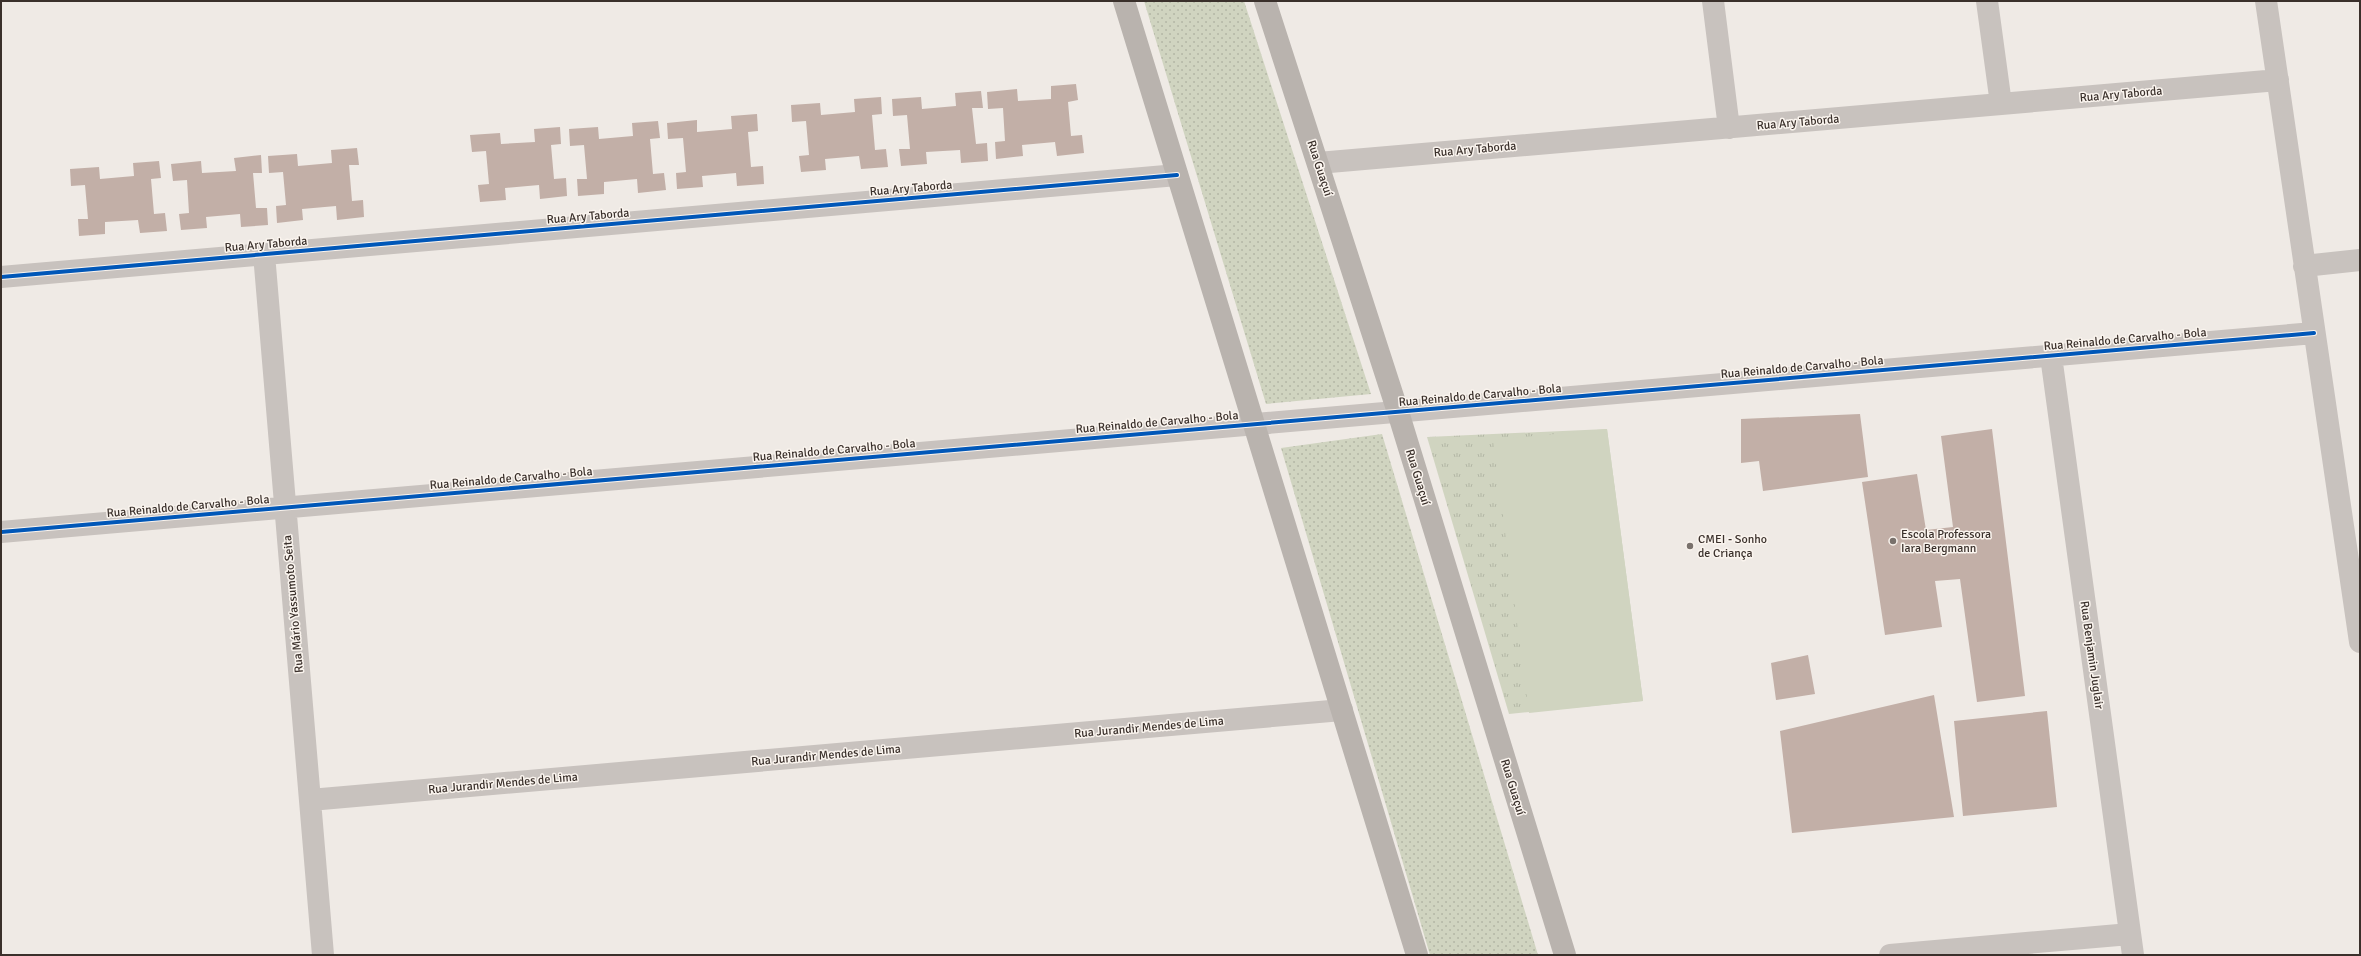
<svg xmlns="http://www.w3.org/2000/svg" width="2361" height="956" font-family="Signika,sans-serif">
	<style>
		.grass { fill: url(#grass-dots) }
		.park { fill: url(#park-tufts) }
		.pitch { fill: #d0d4c0 }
		.building { fill: #c2afa7 }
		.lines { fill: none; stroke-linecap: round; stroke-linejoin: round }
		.street { stroke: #c8c2be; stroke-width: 22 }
		.secondary { stroke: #b9b3ae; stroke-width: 22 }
		.cycleway-casing { stroke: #faf4ee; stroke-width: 6 }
		.cycleway { stroke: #0057b8; stroke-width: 4 }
		.poi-dot { fill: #79716c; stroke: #faf4ee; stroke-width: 1.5 }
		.labels { text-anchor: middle; stroke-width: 3; stroke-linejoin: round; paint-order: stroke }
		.street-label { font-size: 12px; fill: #3a302b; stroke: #faf4ee }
		.poi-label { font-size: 12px; fill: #3a302b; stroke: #faf4ee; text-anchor: start }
	</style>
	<defs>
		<pattern id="grass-dots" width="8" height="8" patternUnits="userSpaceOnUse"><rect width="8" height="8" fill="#d0d4c0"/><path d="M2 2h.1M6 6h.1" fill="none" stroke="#b3b6a5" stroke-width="1.8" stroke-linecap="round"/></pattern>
		<pattern id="park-tufts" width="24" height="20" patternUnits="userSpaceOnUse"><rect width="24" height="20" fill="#d0d4c0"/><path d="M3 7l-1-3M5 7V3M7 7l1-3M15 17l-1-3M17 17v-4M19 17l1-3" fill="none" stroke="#b3b6a5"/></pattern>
	</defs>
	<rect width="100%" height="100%" fill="#efeae5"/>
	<path class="grass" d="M 1144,1 L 1244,1 L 1371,394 L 1266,404 Z
		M 1382,434 L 1538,955 L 1430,955 L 1281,448 Z"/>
	<path class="park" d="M 1607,429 L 1643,701 L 1509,714 L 1427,437 Z"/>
	<path class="pitch" d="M 1607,429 L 1643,701 L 1529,713 L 1493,440 Z"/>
	<path class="building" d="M 1076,84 L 1078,100 L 1068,102 L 1071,136 L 1082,135 L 1084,153 L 1057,156 L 1055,142 L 1022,145 L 1023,156 L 996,159 L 995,142 L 1005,141 L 1003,108 L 988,109 L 987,92 L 1017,89 L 1018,101 L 1051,99 L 1051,86 Z
		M 981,91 L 983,108 L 972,108 L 976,144 L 987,143 L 988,161 L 961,163 L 960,150 L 926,152 L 927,164 L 901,166 L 899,149 L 910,149 L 907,115 L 893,116 L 892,99 L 921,97 L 922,109 L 956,106 L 955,93 Z
		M 881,97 L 882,114 L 872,115 L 875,150 L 886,149 L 888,167 L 861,169 L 859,156 L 825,159 L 826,170 L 801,172 L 799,156 L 809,155 L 806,121 L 792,122 L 791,105 L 820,103 L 821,115 L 855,112 L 854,99 Z
		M 757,114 L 758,131 L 748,132 L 751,167 L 763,166 L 764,184 L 737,186 L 736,173 L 702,176 L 703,187 L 677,189 L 676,173 L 686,172 L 683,138 L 668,139 L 667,123 L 697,120 L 697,132 L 732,129 L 731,116 Z
		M 658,121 L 660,138 L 650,139 L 653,174 L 664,173 L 666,190 L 638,193 L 637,179 L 604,182 L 604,194 L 578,196 L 577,179 L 587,179 L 584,145 L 570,146 L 569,129 L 598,127 L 599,139 L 633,136 L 632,123 Z
		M 560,127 L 561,144 L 551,145 L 554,179 L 566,178 L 567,196 L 540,199 L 539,185 L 505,188 L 506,200 L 480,202 L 478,185 L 489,184 L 486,151 L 472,152 L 470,135 L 500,133 L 501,144 L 535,142 L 534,129 Z
		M 357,148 L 359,165 L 349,165 L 352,201 L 363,200 L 364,217 L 337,220 L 336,206 L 302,209 L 303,220 L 277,223 L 276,206 L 286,205 L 283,172 L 269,173 L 268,156 L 297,154 L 298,166 L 332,163 L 331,150 Z
		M 261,155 L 262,173 L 253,173 L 256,208 L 267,208 L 268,225 L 241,227 L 240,214 L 206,217 L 207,228 L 181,230 L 179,214 L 189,213 L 187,180 L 173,181 L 171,164 L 201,161 L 202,173 L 236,171 L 234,158 Z
		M 159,161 L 161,178 L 151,179 L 154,214 L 165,213 L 167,231 L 140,233 L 138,220 L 105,222 L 105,234 L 79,236 L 78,219 L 88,219 L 85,185 L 71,186 L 70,169 L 99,167 L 100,179 L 134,176 L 133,163 Z
		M 1860,414 L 1868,477 L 1763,491 L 1759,461 L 1741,463 L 1741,419 Z
		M 1992,429 L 2025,696 L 1977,702 L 1960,579 L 1935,581 L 1942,627 L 1885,635 L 1862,482 L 1917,474 L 1926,530 L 1953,527 L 1941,436 Z
		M 1808,655 L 1815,694 L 1776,700 L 1771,663 Z
		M 1934,695 L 1954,817 L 1792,833 L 1780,731 Z
		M 2047,711 L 2057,807 L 1963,816 L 1954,721 Z"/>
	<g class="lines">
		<path class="street" d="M 1713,1 L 1729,128
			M 1987,1 L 2001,104
			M 2266,1 L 2360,642
			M 1318,163 L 2278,80
			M 264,254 L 323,955
			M 2304,266 L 2360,260
			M 1,277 L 1177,175
			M 2051,356 L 2133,955
			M 1,532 L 2314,333
			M 310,800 L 1342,710
			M 1890,955 L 2130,934"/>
		<path class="secondary" d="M 1124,1 L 1417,955
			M 1265,1 L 1398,412 L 1565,955"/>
		<g class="cycleway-casing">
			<path id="cycleway" d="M 1,277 L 1177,175
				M 1,532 L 2314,333"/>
		</g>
		<use href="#cycleway" class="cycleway"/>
	</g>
	<g class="poi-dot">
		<circle cx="1893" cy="541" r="4"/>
		<circle cx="1690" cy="546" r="4"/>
	</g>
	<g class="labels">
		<g class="street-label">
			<text transform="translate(2121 94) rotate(-5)" y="4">Rua Ary Taborda</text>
			<text transform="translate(1798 122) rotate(-5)" y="4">Rua Ary Taborda</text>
			<text transform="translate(1475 149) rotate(-5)" y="4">Rua Ary Taborda</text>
			<text transform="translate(1320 168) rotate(72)" y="4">Rua Guaçuí</text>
			<text transform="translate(911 188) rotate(-5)" y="4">Rua Ary Taborda</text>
			<text transform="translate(588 216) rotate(-5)" y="4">Rua Ary Taborda</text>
			<text transform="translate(266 244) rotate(-5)" y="4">Rua Ary Taborda</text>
			<text transform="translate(2125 339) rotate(-5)" y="4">Rua Reinaldo de Carvalho - Bola</text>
			<text transform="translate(1802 367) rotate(-5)" y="4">Rua Reinaldo de Carvalho - Bola</text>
			<text transform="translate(1480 395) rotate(-5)" y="4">Rua Reinaldo de Carvalho - Bola</text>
			<text transform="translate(1157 422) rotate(-5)" y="4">Rua Reinaldo de Carvalho - Bola</text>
			<text transform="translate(834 450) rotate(-5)" y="4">Rua Reinaldo de Carvalho - Bola</text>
			<text transform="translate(1418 477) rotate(73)" y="4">Rua Guaçuí</text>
			<text transform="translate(511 478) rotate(-5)" y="4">Rua Reinaldo de Carvalho - Bola</text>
			<text transform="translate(188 506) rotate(-5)" y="4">Rua Reinaldo de Carvalho - Bola</text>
			<text transform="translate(293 604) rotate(-95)" y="4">Rua Mário Yassumoto Seita</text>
			<text transform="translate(2092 655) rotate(82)" y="4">Rua Benjamin Juglair</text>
			<text transform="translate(1149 727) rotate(-5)" y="4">Rua Jurandir Mendes de Lima</text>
			<text transform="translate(826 755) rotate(-5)" y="4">Rua Jurandir Mendes de Lima</text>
			<text transform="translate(503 783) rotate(-5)" y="4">Rua Jurandir Mendes de Lima</text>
			<text transform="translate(1513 787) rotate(73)" y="4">Rua Guaçuí</text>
		</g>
		<g class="poi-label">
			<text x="1901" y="538">Escola Professora<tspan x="1901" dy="14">Iara Bergmann</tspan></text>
			<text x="1698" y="543">CMEI - Sonho<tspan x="1698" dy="14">de Criança</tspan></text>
		</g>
	</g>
	<rect width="2361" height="956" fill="none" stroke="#3a302b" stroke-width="4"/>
</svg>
